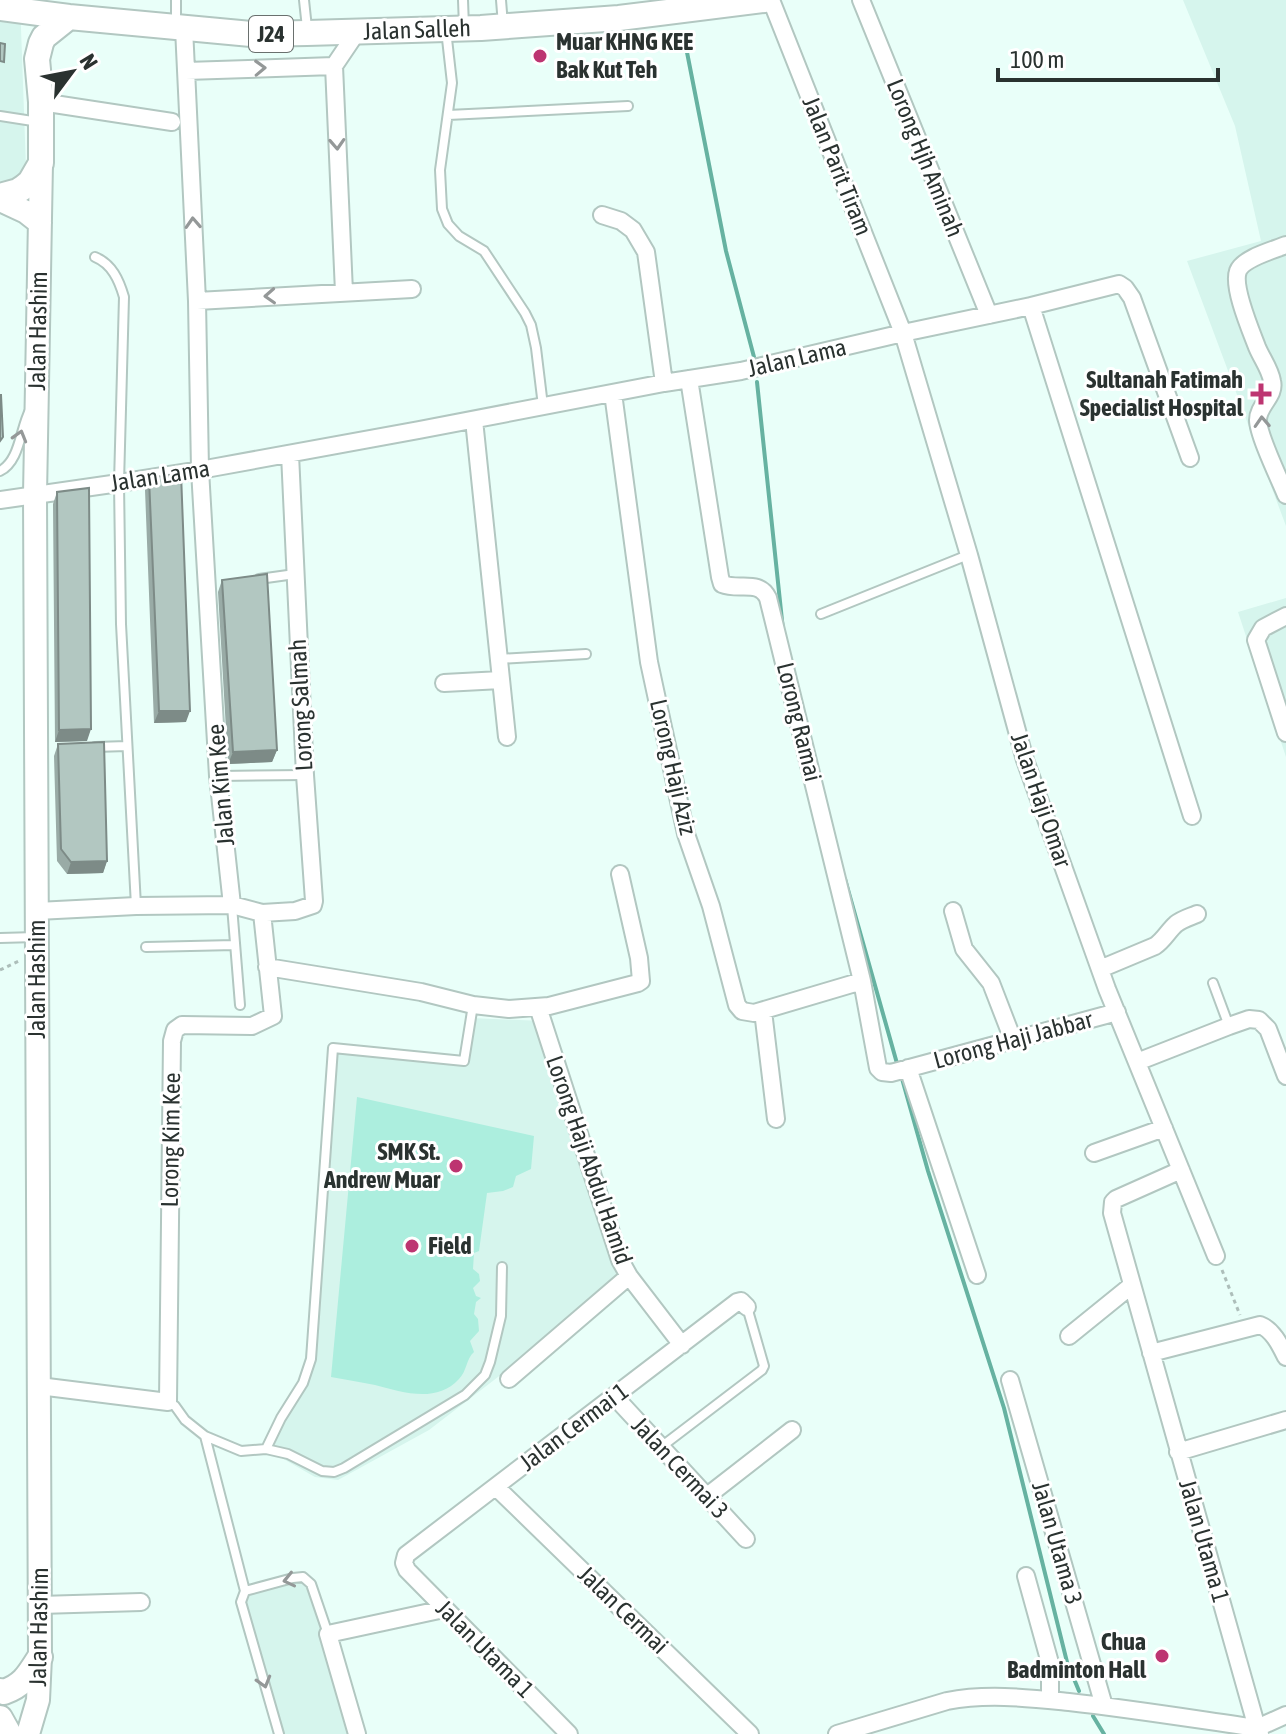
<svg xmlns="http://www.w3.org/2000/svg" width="1286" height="1734" font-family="'Asap Condensed',sans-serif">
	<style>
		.built { fill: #d6f5ed }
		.green { fill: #aceede }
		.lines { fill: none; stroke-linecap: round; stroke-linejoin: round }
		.stream { stroke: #66b2a1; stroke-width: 4 }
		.lane-casing { stroke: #b2c7c1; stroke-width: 12 }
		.street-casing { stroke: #b2c7c1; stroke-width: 20 }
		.secondary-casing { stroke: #b2c7c1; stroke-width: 26 }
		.primary-casing { stroke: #b2c7c1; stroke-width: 28 }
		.path { stroke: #adbeba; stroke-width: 3; stroke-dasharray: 4 4; stroke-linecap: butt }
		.lane { stroke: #fff; stroke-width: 8 }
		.street { stroke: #fff; stroke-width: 16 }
		.secondary { stroke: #fff; stroke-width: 22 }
		.primary { stroke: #fff; stroke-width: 24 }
		.wall { fill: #99aba6 }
		.shaded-wall { fill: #7d8b87 }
		.building { fill: #b2c7c1; stroke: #7d8b87; stroke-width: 2 }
		.oneway { stroke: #949898 }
		.poi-dot { fill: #bd3571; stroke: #fff; stroke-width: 3 }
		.labels { text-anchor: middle; stroke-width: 6; stroke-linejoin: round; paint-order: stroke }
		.shield { fill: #fff; stroke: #6a706e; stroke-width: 2 }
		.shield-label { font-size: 22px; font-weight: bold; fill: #2a3230 }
		.street-label { font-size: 24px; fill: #2a3230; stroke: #fff }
		.poi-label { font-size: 24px; font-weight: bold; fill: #2a3230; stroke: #fff; text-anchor: end }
	</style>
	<rect width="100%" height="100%" fill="#e9fff9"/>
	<path class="built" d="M 0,0 L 20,0 L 26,168 L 6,186 L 0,186 Z
		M 1183,0 L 1286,0 L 1286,526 L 1187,261 L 1261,241 L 1235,126 Z
		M 1286,598 L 1286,757 L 1238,612 Z
		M 471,1018 L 542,1021 L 624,1270 L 529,1353 L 429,1430 L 338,1480 L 315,1477 L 266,1449 L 303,1383 L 333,1048 L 464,1061 Z
		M 295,1574 L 306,1574 L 314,1581 L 335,1644 L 361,1734 L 275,1734 L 237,1602 L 243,1590 Z"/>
	<path class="green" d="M 357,1097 L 534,1136 L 531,1169 L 516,1176 L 513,1187 L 503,1191 L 487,1193 L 479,1251 L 474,1253 L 473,1269 L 479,1274 L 480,1281 L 473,1288 L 476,1296 L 481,1298 L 476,1302 L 474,1314 L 478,1319 L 479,1331 L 470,1341 L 474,1352 C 466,1359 467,1371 459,1379 C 436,1404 402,1392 375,1385 C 361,1382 346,1380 331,1377 Z"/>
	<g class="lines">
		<path class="stream" d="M 684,37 L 726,251 L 754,357
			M 757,382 L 783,630
			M 845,879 L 898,1067
			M 901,1075 L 928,1171 L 1004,1408 L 1067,1662 L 1079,1691
			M 1093,1716 L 1104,1734"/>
		<g class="lane-casing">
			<path id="lane" d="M 176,0 L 176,23
				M 304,0 L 307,28
				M 463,0 L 464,27
				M 501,0 L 503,25
				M 446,30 L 452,83 L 440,170 L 442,209 L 448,224 L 459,236 L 484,251 L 525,313 L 531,325 L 536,348 L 543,406
				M 448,115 L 628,106
				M 0,116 L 39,122
				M 95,257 C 112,264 119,280 124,297 L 119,483 L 121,624 L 136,906
				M 0,471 C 20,461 20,429 30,410
				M 259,579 L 295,574
				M 821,614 L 968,555
				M 499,659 L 586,654
				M 95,747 L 127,746
				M 218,776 L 305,775
				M 232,906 L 240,1005
				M 0,938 L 36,937
				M 146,947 L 235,945
				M 1213,983 L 1229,1026
				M 168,1402 L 175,1406 L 185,1420 L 205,1436 L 241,1451 L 266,1449 L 288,1454 L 322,1471 L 334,1472 L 344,1468 L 465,1395 L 485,1375 L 490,1362 L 501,1316 L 502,1267
				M 205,1436 L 245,1591
				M 661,1447 L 762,1370 L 764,1366 L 747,1307
				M 266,1449 L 281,1418 L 303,1383 L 311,1359 L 333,1048 L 464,1061 L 473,1005
				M 279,1734 L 241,1602 L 245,1591 L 293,1578 L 303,1577 L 311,1584 L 328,1634"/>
		</g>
		<g class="street-casing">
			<path id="street" d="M 771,0 L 903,333 L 969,555 L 1025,760 L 1107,989 L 1216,1256
				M 861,0 L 989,315
				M 184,28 L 197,301 L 200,470 L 218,776 L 232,905
				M 186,71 L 334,66
				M 41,102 L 172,122
				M 602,215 L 621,221 L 633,230 L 646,252 L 664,383
				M 1286,245 C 1274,250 1243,258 1238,271 C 1232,287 1251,331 1257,347 C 1262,359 1270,369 1272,381 C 1276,396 1258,405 1258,420 C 1258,435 1280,480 1286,495
				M 344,292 L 334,66 L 357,32
				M 197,301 L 412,289
				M 1031,306 L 1119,284 L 1125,288 L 1132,298 L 1190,458
				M 689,379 L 720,577 L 722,584 C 739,591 759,579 768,598 L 862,981 L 878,1068 L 882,1072 L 891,1073 L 1117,1012
				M 613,393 L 649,662 L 686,834 L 711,906 L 737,1005 L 742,1011 L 754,1013 L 862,981
				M 474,420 L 507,737
				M 0,500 L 119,483 L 200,470 L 419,430 L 664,383 L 741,371 L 903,333 L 1031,306 L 1192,816
				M 1286,616 L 1263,628 L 1256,640 L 1286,733
				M 444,683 L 501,680
				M 37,911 L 136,906 L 232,905 L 262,913 L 295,911 L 313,905 L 314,901 L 305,775 L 290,454
				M 953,911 L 964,949 L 991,983 L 1013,1040
				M 267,967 L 421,992 L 473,1005 L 509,1009 L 549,1006 L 638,983 L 641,981 L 639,958 L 620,874
				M 1100,969 L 1155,946 C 1164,940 1168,931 1176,924 C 1182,919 1190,917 1197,914
				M 538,1007 L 620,1260 L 629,1276 L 682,1345
				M 763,1011 L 776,1119
				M 1137,1062 L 1229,1026 L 1249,1019 L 1259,1020 L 1268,1029 L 1286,1076
				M 908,1068 L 977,1275
				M 1094,1153 L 1164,1128
				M 1181,1170 L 1116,1199 L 1113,1202 L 1112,1213 L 1257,1728 L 1260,1734
				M 1069,1336 L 1132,1285
				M 1151,1353 L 1260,1325 C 1273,1330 1280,1345 1286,1357
				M 509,1379 L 629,1276
				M 1010,1380 L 1104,1706
				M 39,1386 L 168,1402 L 172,1041 L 175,1030 L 182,1025 L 252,1026 L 273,1016 L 262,913
				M 615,1397 L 746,1539
				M 1178,1452 L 1286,1420
				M 496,1487 L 750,1734
				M 706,1497 L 792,1430
				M 1026,1576 L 1050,1663 L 1050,1700
				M 40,1605 L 141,1602
				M 1257,1728 L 1286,1715
				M 357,1734 L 328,1634 L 444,1609
				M 569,1734 L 407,1570 L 404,1563 L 406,1555 L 737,1302 L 741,1301 L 747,1307
				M 837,1734 L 947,1701 C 987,1693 1029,1698 1069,1702 C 1132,1709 1194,1719 1257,1728"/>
		</g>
		<g class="secondary-casing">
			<path id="secondary" d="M 0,200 L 26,212 L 40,223
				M 28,1734 L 38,1700 L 40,1657 L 35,495 L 41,163"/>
		</g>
		<g class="primary-casing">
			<path id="primary" d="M 0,8 L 69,17 L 251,34 L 307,33 L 481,28 L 619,18 L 764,0
				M 0,196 L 18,191 L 24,187 L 30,182 L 41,163 L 41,102 L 37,59 L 41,43 L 44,37 L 69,17
				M 0,1691 L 4,1692 C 24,1685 29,1674 40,1657
				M 0,1718 L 9,1734"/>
		</g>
		<path class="path" d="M 0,970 L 19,961
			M 1222,1270 L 1240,1315"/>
		<use href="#lane" class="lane"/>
		<use href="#street" class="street"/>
		<use href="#secondary" class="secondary"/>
		<use href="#primary" class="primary"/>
	</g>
	<path class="wall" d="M 149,478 L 186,722 L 154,723 L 145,490 Z
		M 57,492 L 87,741 L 55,742 L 53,504 Z
		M 222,580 L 277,750 L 272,762 L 228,764 L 218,592 Z
		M 58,744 L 107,861 L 103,873 L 67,874 L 57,861 L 54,756 Z"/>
	<path class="shaded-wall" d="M 159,711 L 190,711 L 186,722 L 154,723 Z
		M 91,729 L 87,741 L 55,742 L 59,730 Z
		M 277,750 L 272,762 L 228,764 L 233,752 Z
		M 107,861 L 103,873 L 67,874 L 71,862 Z"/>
	<path class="building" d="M 0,43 L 5,44 L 4,62 L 0,61 Z
		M 0,395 L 1,395 L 3,437 L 0,441 Z
		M 181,473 L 190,711 L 159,711 L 149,478 Z
		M 89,488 L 91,729 L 59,730 L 57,492 Z
		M 267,574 L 277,750 L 233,752 L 222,580 Z
		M 104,742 L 107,861 L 71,862 L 61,849 L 58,744 Z"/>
	<defs><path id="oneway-chevron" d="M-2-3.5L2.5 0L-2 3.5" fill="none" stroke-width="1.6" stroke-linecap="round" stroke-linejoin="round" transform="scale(2)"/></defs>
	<g class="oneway">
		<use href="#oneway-chevron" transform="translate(260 68) rotate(-2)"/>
		<use href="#oneway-chevron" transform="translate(337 144) rotate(87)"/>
		<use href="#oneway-chevron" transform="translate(193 223) rotate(-93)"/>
		<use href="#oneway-chevron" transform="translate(270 296) rotate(177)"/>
		<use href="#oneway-chevron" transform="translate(1262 422) rotate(-93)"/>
		<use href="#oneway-chevron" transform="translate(20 436) rotate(-74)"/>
		<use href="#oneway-chevron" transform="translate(289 1580) rotate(167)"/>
		<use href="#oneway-chevron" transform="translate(264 1682) rotate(74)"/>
	</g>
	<g class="poi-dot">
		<circle cx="540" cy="56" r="8"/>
		<path d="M1257 382h8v8h8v8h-8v8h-8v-8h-8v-8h8z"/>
		<circle cx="456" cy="1166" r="8"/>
		<circle cx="412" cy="1246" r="8"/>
		<circle cx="1162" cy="1656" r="8"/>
	</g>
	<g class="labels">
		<rect class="shield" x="249" y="16" width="44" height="36" rx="6"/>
		<g class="shield-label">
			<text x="271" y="42">J24</text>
		</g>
		<g class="street-label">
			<text transform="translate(417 30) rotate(-2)" y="8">Jalan Salleh</text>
			<text transform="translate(925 158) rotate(68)" y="8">Lorong Hjh Aminah</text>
			<text transform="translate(837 166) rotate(68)" y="8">Jalan Parit Tiram</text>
			<text transform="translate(38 331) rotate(-89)" y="8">Jalan Hashim</text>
			<text transform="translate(797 358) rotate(-13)" y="8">Jalan Lama</text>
			<text transform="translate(160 476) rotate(-9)" y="8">Jalan Lama</text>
			<text transform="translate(301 705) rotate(-93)" y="8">Lorong Salmah</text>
			<text transform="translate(799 722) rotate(76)" y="8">Lorong Ramai</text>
			<text transform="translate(673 767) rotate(77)" y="8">Lorong Haji Aziz</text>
			<text transform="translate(221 785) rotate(-95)" y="8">Jalan Kim Kee</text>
			<text transform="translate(1041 800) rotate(71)" y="8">Jalan Haji Omar</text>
			<text transform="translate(37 979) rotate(-90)" y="8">Jalan Hashim</text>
			<text transform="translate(1013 1040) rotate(-15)" y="8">Lorong Haji Jabbar</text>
			<text transform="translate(171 1140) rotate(-89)" y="8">Lorong Kim Kee</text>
			<text transform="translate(589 1160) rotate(71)" y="8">Lorong Haji Abdul Hamid</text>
			<text transform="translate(574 1427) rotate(-37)" y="8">Jalan Cermai 1</text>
			<text transform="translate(680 1468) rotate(47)" y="8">Jalan Cermai 3</text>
			<text transform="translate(1204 1541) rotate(74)" y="8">Jalan Utama 1</text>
			<text transform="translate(1057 1543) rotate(74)" y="8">Jalan Utama 3</text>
			<text transform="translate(623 1610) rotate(44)" y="8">Jalan Cermai</text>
			<text transform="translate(39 1627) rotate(-89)" y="8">Jalan Hashim</text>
			<text transform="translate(485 1649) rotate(45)" y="8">Jalan Utama 1</text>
		</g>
		<g class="poi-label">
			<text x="556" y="50" text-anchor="start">Muar KHNG KEE<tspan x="556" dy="28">Bak Kut Teh</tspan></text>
			<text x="1243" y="388">Sultanah Fatimah<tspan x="1243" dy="28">Specialist Hospital</tspan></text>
			<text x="440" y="1160">SMK St.<tspan x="440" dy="28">Andrew Muar</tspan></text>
			<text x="428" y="1254" text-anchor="start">Field</text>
			<text x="1146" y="1650">Chua<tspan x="1146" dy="28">Badminton Hall</tspan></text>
		</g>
	</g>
	<g transform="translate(72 72) rotate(58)" stroke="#ffffff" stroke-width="6" paint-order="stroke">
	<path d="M0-6L14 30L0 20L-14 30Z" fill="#2a3230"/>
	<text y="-12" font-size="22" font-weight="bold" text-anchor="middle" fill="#2a3230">N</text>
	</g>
	<path d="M998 68v12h220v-12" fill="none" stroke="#2a3230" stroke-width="4"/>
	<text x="1010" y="68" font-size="24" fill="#2a3230" stroke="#ffffff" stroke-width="6" paint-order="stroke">100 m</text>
</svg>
